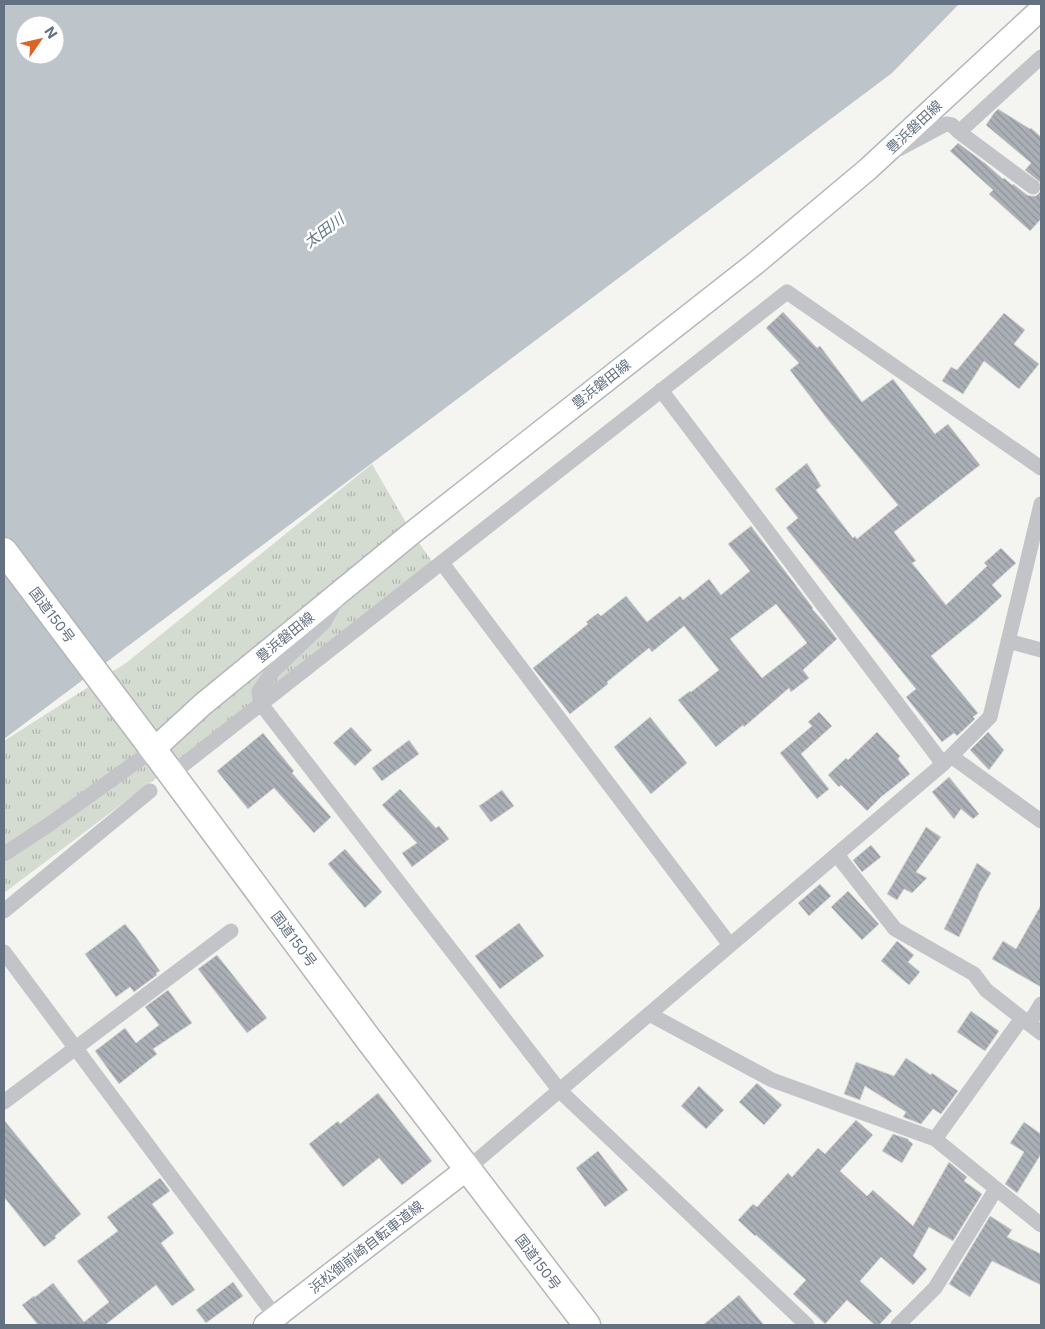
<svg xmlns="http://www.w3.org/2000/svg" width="1045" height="1329" font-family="Inter,'Noto Sans JP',sans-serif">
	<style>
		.grass { fill: url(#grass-tufts) }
		.water { fill: #bdc5cb; fill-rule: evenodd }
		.building { fill: url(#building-back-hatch); stroke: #d5d5d3; fill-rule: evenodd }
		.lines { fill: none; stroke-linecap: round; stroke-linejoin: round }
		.secondary-casing { stroke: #b4b8bc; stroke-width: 25 }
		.trunk-casing { stroke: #b4b7ba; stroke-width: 29 }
		.minor { stroke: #c2c4c8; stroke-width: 15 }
		.secondary { stroke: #fff; stroke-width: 22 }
		.trunk { stroke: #fff; stroke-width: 26 }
		.labels { text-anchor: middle; stroke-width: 5; stroke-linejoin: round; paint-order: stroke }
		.street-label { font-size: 14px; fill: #647180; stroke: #fff }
		.water-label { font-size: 15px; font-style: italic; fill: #647985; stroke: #fff }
	</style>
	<defs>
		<pattern id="grass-tufts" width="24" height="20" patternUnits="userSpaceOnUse" patternTransform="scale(1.25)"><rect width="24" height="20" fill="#d4dbd1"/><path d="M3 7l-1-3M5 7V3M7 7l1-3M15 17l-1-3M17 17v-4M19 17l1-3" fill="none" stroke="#b0b6af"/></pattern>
		<pattern id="building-back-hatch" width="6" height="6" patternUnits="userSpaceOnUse" patternTransform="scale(1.25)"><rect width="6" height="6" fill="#aab0b6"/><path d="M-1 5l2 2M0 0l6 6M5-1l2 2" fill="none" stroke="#8e9499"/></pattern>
	</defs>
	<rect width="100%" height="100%" fill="#f4f4f0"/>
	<path class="grass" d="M 372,464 L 412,533 L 436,567 L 4,893 L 4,741 L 126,663 Z"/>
	<path class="water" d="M 4,4 L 959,4 L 892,73 L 4,739 ZM 25,25 L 55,25 L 55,55 L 25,55 Z"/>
	<path class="building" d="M 998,109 L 1030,129 L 1031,128 L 1041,137 L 1041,183 L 1025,170 L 1031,163 L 986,125 L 994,113 Z
		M 958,143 L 986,164 L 1003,179 L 1004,178 L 1012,185 L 1013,184 L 1027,195 L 1031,196 L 1036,196 L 1041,191 L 1041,219 L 1030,231 L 989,194 L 993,190 L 950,151 Z
		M 783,312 L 817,348 L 820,346 L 862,402 L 893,379 L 935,434 L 948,424 L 980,465 L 894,532 L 916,561 L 912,563 L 946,605 L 987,566 L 984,563 L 1001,548 L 1016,563 L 992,585 L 1002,596 L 978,618 L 931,656 L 978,713 L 973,717 L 975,719 L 957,736 L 954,733 L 942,742 L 906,697 L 916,689 L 786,528 L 798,518 L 775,489 L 807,463 L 821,486 L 816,490 L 853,538 L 855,536 L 857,539 L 898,505 L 828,420 L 790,370 L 799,363 L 766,328 Z
		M 1004,313 L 1025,330 L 1014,344 L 1039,364 L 1019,389 L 984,361 L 963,394 L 942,381 L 951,367 L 957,370 Z
		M 751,526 L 813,608 L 812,609 L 824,622 L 837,639 L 803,670 L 809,678 L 791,692 L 789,688 L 744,727 L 743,725 L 716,747 L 678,700 L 690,691 L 691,692 L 719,670 L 684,626 L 652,652 L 649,648 L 607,682 L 608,684 L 570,714 L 533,668 L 588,624 L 586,622 L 598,613 L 601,616 L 626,596 L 647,622 L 680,596 L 683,600 L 709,579 L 721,595 L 750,571 L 728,544 ZM 776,604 L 807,643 L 762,678 L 730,639 Z
		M 819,712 L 832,726 L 801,754 L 829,789 L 817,799 L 780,753 L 812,726 L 808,722 Z
		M 650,717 L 687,763 L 651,794 L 614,747 Z
		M 351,727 L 372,750 L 355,766 L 333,743 Z
		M 877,732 L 900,756 L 898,759 L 910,774 L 881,797 L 867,811 L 841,785 L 839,787 L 828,775 L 846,758 L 848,760 Z
		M 988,732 L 1004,750 L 989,770 L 970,750 Z
		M 263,733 L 294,771 L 292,773 L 331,817 L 314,833 L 274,788 L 248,809 L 217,771 Z
		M 409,740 L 419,754 L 382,781 L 372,768 Z
		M 949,777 L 979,814 L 973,819 L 961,809 L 954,819 L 932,792 Z
		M 400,789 L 436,828 L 439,826 L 449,839 L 412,867 L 402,853 L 417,843 L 382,805 Z
		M 502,790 L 514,806 L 491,822 L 479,806 Z
		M 926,827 L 941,837 L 916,872 L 927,878 L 912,893 L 904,889 L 897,900 L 887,894 Z
		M 871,845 L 881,857 L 862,872 L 853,860 Z
		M 345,849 L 382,892 L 365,908 L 328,864 Z
		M 977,863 L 991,873 L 978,895 L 979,895 L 959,937 L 944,929 Z
		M 820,884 L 831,896 L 809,916 L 798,903 Z
		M 848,891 L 879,924 L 862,940 L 831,907 Z
		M 1041,905 L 1041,987 L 992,959 L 1003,941 L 1016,949 Z
		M 519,923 L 544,956 L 500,989 L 475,956 Z
		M 125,924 L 135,936 L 160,971 L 156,973 L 157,975 L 134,992 L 130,987 L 116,997 L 85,954 Z
		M 897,941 L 914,955 L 908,962 L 920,972 L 909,985 L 881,961 Z
		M 217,955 L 267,1018 L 247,1033 L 198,969 Z
		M 168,990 L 192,1023 L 153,1049 L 157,1054 L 119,1084 L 95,1051 L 125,1028 L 136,1043 L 159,1025 L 145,1007 Z
		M 971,1011 L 999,1031 L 985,1051 L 957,1032 Z
		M 906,1058 L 931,1075 L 932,1073 L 958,1091 L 941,1114 L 933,1109 L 921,1124 L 903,1117 L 906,1112 L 865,1086 L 860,1100 L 844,1094 L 856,1062 L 894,1076 Z
		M 757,1083 L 782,1105 L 764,1125 L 739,1102 Z
		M 699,1086 L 724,1110 L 706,1129 L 681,1106 Z
		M 378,1093 L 432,1161 L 402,1185 L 379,1158 L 343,1187 L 309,1144 L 338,1121 L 340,1124 Z
		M 4,1120 L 81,1214 L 55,1236 L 56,1238 L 44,1247 L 4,1197 Z
		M 856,1120 L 873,1135 L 840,1171 L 867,1196 L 873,1190 L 913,1226 L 949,1162 L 967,1177 L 964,1181 L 982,1194 L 953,1241 L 929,1227 L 913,1256 L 927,1269 L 913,1285 L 881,1257 L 860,1281 L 892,1311 L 879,1325 L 875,1325 L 847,1300 L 825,1324 L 793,1294 L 806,1280 L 756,1235 L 755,1236 L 738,1220 L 753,1204 L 757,1207 L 788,1173 L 792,1177 L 818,1148 L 825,1154 Z
		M 1024,1122 L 1041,1134 L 1041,1154 L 1017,1193 L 1005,1184 L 1024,1152 L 1010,1143 Z
		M 893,1134 L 908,1139 L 908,1140 L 913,1144 L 902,1163 L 882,1151 Z
		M 598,1151 L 628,1190 L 605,1207 L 576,1168 Z
		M 160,1178 L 170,1191 L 152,1204 L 174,1233 L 161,1243 L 195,1290 L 172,1306 L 156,1285 L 105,1325 L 38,1325 L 22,1305 L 34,1296 L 35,1297 L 53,1283 L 84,1322 L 109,1302 L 77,1261 L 118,1231 L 107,1217 Z
		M 990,1216 L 1012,1230 L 1007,1237 L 1041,1254 L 1041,1285 L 992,1261 L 970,1297 L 949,1284 Z
		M 233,1282 L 243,1296 L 206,1323 L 196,1310 Z
		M 739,1295 L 764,1325 L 703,1325 Z"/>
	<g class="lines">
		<g class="secondary-casing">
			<path id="secondary" d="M 153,750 L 202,705 L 412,533 L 757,262 L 868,169 L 1041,9
				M 265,1325 L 467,1169"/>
		</g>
		<g class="trunk-casing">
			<path id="trunk" d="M 4,551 L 147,741 L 369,1040 L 587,1325"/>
		</g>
		<path class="minor" d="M 959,132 L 1041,57
			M 899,149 L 946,124 L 952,125 L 959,132 L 1033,187
			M 661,390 L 943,764
			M 442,563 L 730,945
			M 337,599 L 324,622 L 274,670 L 259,691 L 261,704 L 560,1091 L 807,1325
			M 1008,641 L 1041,650
			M 951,756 L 1041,821
			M 183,765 L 787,292 L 1041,468
			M 4,854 L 47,826 L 153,750
			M 837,855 L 895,929 L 974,974 L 986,990 L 1041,1033
			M 4,911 L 150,791
			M 4,952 L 281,1324
			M 649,1014 L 772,1080 L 935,1139 L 1041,1225
			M 1029,1024 L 1041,1004
			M 4,1102 L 231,931
			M 935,1139 L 1022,1018
			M 467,1169 L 943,764 L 990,717 L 1041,504
			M 898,1325 L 935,1288 L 996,1189"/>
		<use href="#secondary" class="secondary"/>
		<use href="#trunk" class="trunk"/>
	</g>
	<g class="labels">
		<g class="street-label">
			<text transform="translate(914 127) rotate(-43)" y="5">豊浜磐田線</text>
			<text transform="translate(601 384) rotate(-38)" y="5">豊浜磐田線</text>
			<text transform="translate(52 615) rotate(53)" y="5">国道150号</text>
			<text transform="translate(285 637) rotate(-39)" y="5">豊浜磐田線</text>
			<text transform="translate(294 939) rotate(53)" y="5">国道150号</text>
			<text transform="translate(366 1247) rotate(-38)" y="5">浜松御前崎自転車道線</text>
			<text transform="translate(538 1262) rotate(53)" y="5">国道150号</text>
		</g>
		<g class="water-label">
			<text transform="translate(324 231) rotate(-37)" y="5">太田川</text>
		</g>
	</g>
	<rect width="1045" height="1329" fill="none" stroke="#647180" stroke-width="10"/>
	<g transform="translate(40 40) rotate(56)"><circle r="24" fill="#ffffff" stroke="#c1c6cc"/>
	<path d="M0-4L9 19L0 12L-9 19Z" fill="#db6529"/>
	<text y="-8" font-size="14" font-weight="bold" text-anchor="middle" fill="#647180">N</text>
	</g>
</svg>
